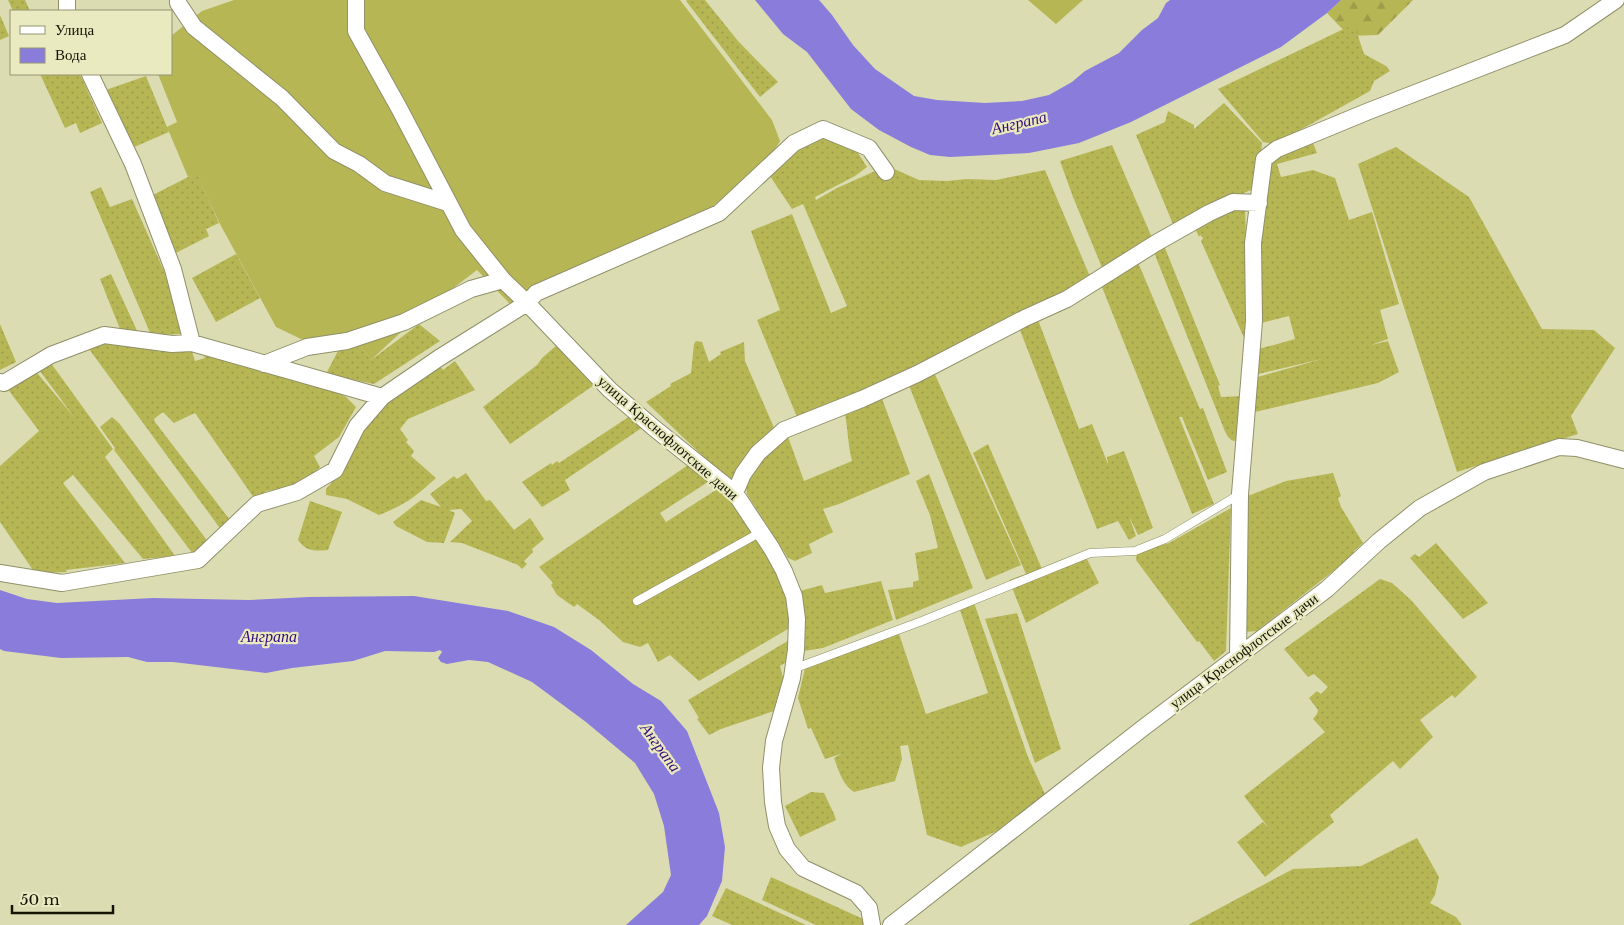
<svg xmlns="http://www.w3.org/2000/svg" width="1624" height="925" font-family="'Libre Baskerville',serif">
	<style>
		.grass { fill: #b7b655 }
		.forest { fill: url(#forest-firs) }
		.garden { fill: url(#garden-dots) }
		.water { fill: #8a7cdb }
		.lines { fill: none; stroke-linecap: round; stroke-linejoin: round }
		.lane-casing { stroke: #909069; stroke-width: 9 }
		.street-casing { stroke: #909069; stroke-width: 18 }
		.lane { stroke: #fff; stroke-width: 8 }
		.street { stroke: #fff; stroke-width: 16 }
		.labels { text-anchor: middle; stroke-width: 4.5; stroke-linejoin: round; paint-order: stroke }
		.street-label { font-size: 15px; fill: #141405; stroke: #e9eabf }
		.water-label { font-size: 16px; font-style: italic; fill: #350a7f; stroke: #e9eabf }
	</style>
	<defs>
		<pattern id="forest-firs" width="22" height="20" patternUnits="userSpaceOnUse" patternTransform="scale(1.25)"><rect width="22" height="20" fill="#b7b655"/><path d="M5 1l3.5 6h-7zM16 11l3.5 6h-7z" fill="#9c9c49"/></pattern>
		<pattern id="garden-dots" width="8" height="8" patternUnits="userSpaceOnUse" patternTransform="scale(1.25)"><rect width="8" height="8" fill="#b7b655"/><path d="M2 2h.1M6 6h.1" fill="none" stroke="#9c9c49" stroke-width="1.8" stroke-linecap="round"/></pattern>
	</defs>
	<rect width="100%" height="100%" fill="#dbdcb2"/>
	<path class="grass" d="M 234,0 L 680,0 L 772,120 L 780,141 L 775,149 L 734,189 L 708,210 L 511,305 L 477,270 L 427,308 L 371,360 L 361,347 L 324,350 L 276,327 L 220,224 L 196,174 L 188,177 L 167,127 L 177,122 L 158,74 L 171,74 L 171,36 L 202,11 Z
		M 1028,0 L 1083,0 L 1056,24 Z"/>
	<path class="forest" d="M 1341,0 L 1413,0 L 1378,35 L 1349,36 L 1327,13 Z"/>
	<path class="garden" d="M 8,0 L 25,0 L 30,11 L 13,11 Z
		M 687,0 L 705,0 L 738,41 L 778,82 L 760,97 L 686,1 Z
		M 0,15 L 9,36 L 0,40 Z
		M 1354,24 L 1364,54 L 1386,66 L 1390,71 L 1374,81 L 1370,91 L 1275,144 L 1263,142 L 1218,89 Z
		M 40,74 L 80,74 L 102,123 L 80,133 L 76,123 L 65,128 Z
		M 146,76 L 169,132 L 125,151 L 100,92 Z
		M 1224,103 L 1262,143 L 1258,187 L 1232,198 L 1175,229 L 1136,135 L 1165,122 L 1168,111 L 1194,125 L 1194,129 Z
		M 834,135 L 858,153 L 867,167 L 855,176 L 815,197 L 816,200 L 837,188 L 882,168 L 892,168 L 919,180 L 947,181 L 967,179 L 996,180 L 1045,170 L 1091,279 L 846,399 L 844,397 L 797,417 L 757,320 L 780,310 L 751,231 L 792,214 L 831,313 L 847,306 L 803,204 L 792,209 L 768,173 L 789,143 Z
		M 1313,143 L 1317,153 L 1277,164 L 1281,177 L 1313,170 L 1335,178 L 1349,220 L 1372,212 L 1399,304 L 1380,310 L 1388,339 L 1371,345 L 1388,341 L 1399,372 L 1378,383 L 1251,413 L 1254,378 L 1322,359 L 1254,375 L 1255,350 L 1295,339 L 1289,316 L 1257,324 L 1258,279 L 1266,168 L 1276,157 Z
		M 1112,145 L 1153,240 L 1103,270 L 1073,197 L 1060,161 Z
		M 1396,147 L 1469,197 L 1542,329 L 1594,330 L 1615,348 L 1571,416 L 1578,434 L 1457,472 L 1358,164 Z
		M 196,173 L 219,223 L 206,229 L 209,236 L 170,256 L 145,199 Z
		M 101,187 L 110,207 L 132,199 L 176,298 L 186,334 L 151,335 L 90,192 Z
		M 1245,205 L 1248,307 L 1246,310 L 1248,312 L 1245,340 L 1201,241 L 1203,238 L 1200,235 L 1199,237 L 1194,226 Z
		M 1163,243 L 1220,385 L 1218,386 L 1221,397 L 1243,396 L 1238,441 C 1230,442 1227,436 1224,429 L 1157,260 L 1153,249 Z
		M 236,254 L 260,298 L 216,322 L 192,278 Z
		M 1137,260 L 1200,409 L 1203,408 L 1227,472 L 1208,480 L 1182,417 L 1179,417 L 1214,504 L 1192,514 L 1100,282 Z
		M 111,274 L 139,335 L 120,329 L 100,279 Z
		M 1037,317 L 1079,429 L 1092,424 L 1108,464 L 1107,457 L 1124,451 L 1153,528 L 1138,535 L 1129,516 L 1136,536 L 1129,540 L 1118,521 L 1097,529 L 1018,325 Z
		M 0,324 L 16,362 L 0,370 Z
		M 419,324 L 440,341 L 374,384 L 326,374 L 339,349 L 361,347 L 371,360 Z
		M 95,341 L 154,344 L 159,352 L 165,348 L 190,345 L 195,361 L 205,358 L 201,348 L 219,355 L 223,361 L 321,384 L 346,397 L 356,407 L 339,437 L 314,456 L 320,467 L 309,479 L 282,489 L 267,491 L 254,498 L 195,413 L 174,423 L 163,412 L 154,419 L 155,422 L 230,520 L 222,531 L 89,349 Z
		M 696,341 L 702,342 L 709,362 L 721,354 L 720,352 L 744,342 L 745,361 L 775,430 L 729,481 L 646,402 L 671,386 L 670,384 L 691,373 L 694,344 Z
		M 557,345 L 576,361 L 594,385 L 510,444 L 483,407 L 537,365 L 542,358 Z
		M 48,359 L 113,449 L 105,457 L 175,556 L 143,559 L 73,475 L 63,483 L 125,563 L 66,570 L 67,572 L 35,573 L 0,522 L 0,466 L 39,431 L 4,384 L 33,368 L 74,417 L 37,367 Z
		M 455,361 L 475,390 L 408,419 L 400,429 L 408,440 L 406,442 L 414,451 L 411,456 L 436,478 C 414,498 406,504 379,515 L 347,499 L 326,495 L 326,489 L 341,472 L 372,408 L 437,362 L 443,370 Z
		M 933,370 L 1021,565 L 986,580 L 908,383 Z
		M 881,396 L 910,474 L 839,504 L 823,509 L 833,532 L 809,544 L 812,553 L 795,561 L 788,558 L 747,494 L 746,487 L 748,478 L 760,459 L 787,434 L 804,481 L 852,461 C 848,446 848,430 845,414 L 852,413 L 855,407 Z
		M 630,416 L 643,427 L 565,480 L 570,490 L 542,507 L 522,482 L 551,463 L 552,465 L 557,461 L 559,463 Z
		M 112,417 L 119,423 L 209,543 L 193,554 L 114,450 L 115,448 L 100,427 Z
		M 988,444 L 1042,569 L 1084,553 L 1099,583 L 1026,623 L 1009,580 L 1026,574 L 973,453 Z
		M 691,463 L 711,480 L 660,513 L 666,522 L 719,488 L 732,500 L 785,577 L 793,626 L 699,681 L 670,655 L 658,662 L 648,643 L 640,647 L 623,642 L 599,620 L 577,604 L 574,607 L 557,595 L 551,585 L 553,583 L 539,567 Z
		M 466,473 L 486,501 L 490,500 L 514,530 L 530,518 L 544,539 L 532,549 L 533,552 L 524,561 L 527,564 L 522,569 L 518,565 L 462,543 L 450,542 L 472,521 L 461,509 L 449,510 L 455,513 L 444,543 L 427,542 L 396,526 L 393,522 L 421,500 L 441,507 L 430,494 L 454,476 L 457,479 Z
		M 1333,473 L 1341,496 L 1338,498 L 1341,507 L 1363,543 L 1353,552 L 1355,554 L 1257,631 L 1245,632 L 1245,497 L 1286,481 Z
		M 929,474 L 973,588 L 896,620 L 888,590 L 913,587 L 913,582 L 919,580 L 915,553 L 938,548 L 930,515 L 916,481 Z
		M 310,501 L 342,512 L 328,550 C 314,551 307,552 298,540 Z
		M 1231,508 L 1226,651 L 1214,661 L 1199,641 L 1197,642 L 1136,560 L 1137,552 L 1169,543 Z
		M 1436,543 L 1488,603 L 1463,619 L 1410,558 L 1415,554 L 1419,557 Z
		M 1380,579 L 1392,583 L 1411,600 L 1477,677 L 1455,698 L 1452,695 L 1420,720 L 1433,737 L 1400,769 L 1393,761 L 1330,815 L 1334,822 L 1265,877 L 1237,842 L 1263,822 L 1271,831 L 1244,796 L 1325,732 L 1313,719 L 1317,714 L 1318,710 L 1309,698 L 1317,691 L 1321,694 L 1328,687 L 1314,674 L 1308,677 L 1284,649 Z
		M 881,581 L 893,620 L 823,648 L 804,651 L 805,620 L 800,591 L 822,585 L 825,593 Z
		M 972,597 L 1028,757 L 1045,794 L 1017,822 L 961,847 L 927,835 L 908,745 L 900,746 L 902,759 L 895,781 L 854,792 C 842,784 839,771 834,758 L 841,754 L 825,759 L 811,728 L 808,729 L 798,698 L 806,664 L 898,631 L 926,714 L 988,693 L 958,604 Z
		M 1017,613 L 1061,749 L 1035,763 L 985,619 Z
		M 796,636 L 793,658 L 780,666 L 784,681 L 777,710 L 721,729 L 709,735 L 697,719 L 699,718 L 688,700 Z
		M 811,792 L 824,793 L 834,814 L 836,820 L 800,837 L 785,806 Z
		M 1417,838 L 1439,877 L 1435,895 L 1430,903 L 1456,917 L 1462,925 L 1188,925 L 1293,869 L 1361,866 Z
		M 771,877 L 872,923 L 871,925 L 816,925 L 762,900 Z
		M 726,888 L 806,925 L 732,925 L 712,916 Z"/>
	<path class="water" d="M 755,0 L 819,0 L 832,15 L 853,45 L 875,69 L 914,96 L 937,100 L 985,103 L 1022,101 L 1049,95 L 1072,82 L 1085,71 L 1119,53 L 1142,30 L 1158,18 L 1166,3 L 1170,0 L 1341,0 L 1327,13 L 1281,47 L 1131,122 L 1079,143 L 1029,153 L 950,157 L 930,155 L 911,147 L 879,130 L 851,109 L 807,52 L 783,34 Z
		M 0,590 L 27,599 L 57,603 L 153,598 L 249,600 L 309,597 L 414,596 L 508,611 L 554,627 L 591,650 L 633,684 L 661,701 L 687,731 L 719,813 L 725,847 L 722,881 L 707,916 L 699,925 L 626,925 L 663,892 L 671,875 L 664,826 L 654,794 L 635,763 L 586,722 L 532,682 L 488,662 L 469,660 L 447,664 L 441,662 L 438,658 L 442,652 L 440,650 L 434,652 L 385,651 L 353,661 L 292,668 L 266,673 L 173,662 L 147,662 L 128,657 L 61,658 L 4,651 L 0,649 Z"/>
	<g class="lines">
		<g class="lane-casing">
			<path id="lane" d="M 637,601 L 761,532
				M 793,669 L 922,621 L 1090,553 L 1135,551 L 1165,539 L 1240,494"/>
		</g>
		<g class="street-casing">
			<path id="street" d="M 178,0 L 178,3 L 194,27 L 282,98 L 334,151 L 359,164 L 385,183 L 448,203
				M 356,0 L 356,31 L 399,108 L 463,230 L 503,280
				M 67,11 L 67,0
				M 90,74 L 133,164 L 173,269 L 192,343
				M 264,364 L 307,347 L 347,341 L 404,322 L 471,289 L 503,280 L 527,303 L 610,390 L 654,428 L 735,493 L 772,549 L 784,571 L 794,596 L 797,619 L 796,650 L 792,678 L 774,741 L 771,768 L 773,802 L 777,826 L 787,849 L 803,868 L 856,893 L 869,908 L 872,925
				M 0,382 L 4,383 L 51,355 L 104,335 L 172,344 L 192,343 L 382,397
				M 735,493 L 743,474 L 758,453 L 784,430 L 862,399 L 917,374 L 1025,318 L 1067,299 L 1156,243 L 1209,213 L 1233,202 L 1259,203
				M 0,573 L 62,583 L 198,560 L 257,504 L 297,492 L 335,470 L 357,426 L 382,397 L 439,358 L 527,303 L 536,293 L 719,213 L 794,143 L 823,129 L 869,148 L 886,172
				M 1238,656 L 1240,494 L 1254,321 L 1253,243 L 1264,159 L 1277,149 L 1369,111 L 1565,35 L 1616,0
				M 891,925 L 1143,728 L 1327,589 L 1379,541 L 1420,508 L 1484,472 L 1559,447 L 1577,448 L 1624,460"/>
		</g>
		<use href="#lane" class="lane"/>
		<use href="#street" class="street"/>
	</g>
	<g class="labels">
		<g class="street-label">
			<text transform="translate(668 438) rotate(41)" y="5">улица Краснофлотские дачи</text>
			<text transform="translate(1244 651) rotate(-37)" y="5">улица Краснофлотские дачи</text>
		</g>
		<g class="water-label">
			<text transform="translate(1019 122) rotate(-13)" y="6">Анграпа</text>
			<text x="269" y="642">Анграпа</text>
			<text transform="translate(661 747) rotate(54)" y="6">Анграпа</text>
		</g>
	</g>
	<rect x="10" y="10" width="162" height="65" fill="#e9eabf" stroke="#949475"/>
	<rect x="20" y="26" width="25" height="8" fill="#ffffff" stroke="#949475"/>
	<text x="55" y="35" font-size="15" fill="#141405">Улица</text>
	<rect x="20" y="48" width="25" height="15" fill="#8a7cdb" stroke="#949475"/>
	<text x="55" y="60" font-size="15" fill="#141405">Вода</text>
	<path d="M12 905v8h101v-8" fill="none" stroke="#141405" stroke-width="2.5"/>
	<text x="20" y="905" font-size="15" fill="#141405" stroke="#e9eabf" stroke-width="4" paint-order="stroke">50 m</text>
</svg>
